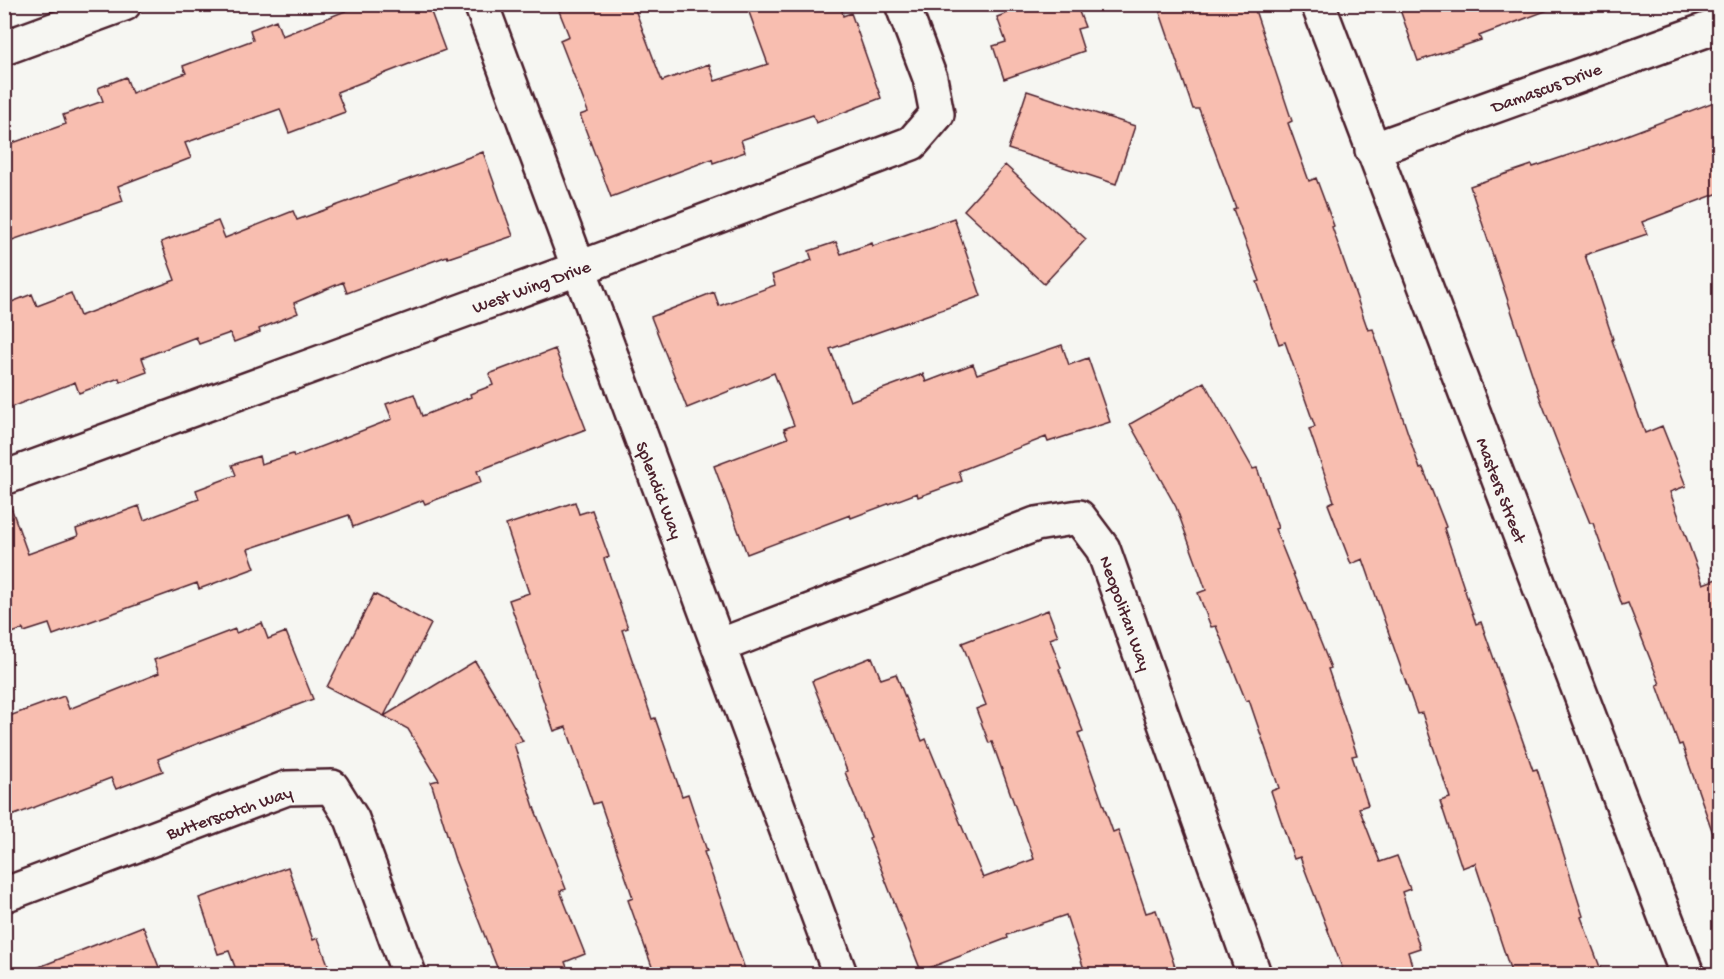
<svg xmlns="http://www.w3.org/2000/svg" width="1724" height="979" font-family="'Gochi Hand',sans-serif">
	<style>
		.building { fill: #f8beb0; stroke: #4a1f2b; stroke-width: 1.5 }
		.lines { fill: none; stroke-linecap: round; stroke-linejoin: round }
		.minor-casing { stroke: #4a1f2b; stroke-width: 38 }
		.minor { stroke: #f6f6f2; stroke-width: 33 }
		.labels { text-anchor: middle; stroke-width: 4.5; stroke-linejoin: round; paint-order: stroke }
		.street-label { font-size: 18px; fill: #4a1f2b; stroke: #f6f6f2 }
	</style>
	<rect width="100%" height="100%" fill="#f6f6f2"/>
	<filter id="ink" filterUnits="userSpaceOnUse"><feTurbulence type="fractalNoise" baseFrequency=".0167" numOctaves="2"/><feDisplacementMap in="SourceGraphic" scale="12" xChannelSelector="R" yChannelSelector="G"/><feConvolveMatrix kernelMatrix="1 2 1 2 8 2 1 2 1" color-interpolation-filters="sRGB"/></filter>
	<g filter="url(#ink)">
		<path class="building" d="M 363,4 L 428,4 L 445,50 L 337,92 L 345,112 L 289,133 L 280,109 L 185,143 L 191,158 L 118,186 L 123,201 L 4,243 L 4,146 L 66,124 L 63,115 L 103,101 L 98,88 L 126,77 L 132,93 L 186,73 L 183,66 L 253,40 L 250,30 L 276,20 L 282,36 Z
			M 577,4 L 633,4 L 662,81 L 709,64 L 715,81 L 768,64 L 746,4 L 841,4 L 843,16 L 851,13 L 881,98 L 816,123 L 813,115 L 741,140 L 745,152 L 713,163 L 712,159 L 611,197 L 580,115 L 588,112 L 560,40 L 569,36 L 559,11 Z
			M 1032,4 L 1076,4 L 1085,27 L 1077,29 L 1084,51 L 1004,79 L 993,46 L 1006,42 L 997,17 Z
			M 1157,4 L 1253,4 L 1292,121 L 1288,123 L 1309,181 L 1316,178 L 1334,226 L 1332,227 L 1368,330 L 1373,329 L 1420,469 L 1423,468 L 1446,527 L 1444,528 L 1476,624 L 1481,622 L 1533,770 L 1537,769 L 1583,916 L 1581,917 L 1603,975 L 1512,975 L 1475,863 L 1462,868 L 1440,801 L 1450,798 L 1422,713 L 1417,714 L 1363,559 L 1351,564 L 1328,504 L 1334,501 L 1309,429 L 1315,427 L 1285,342 L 1279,344 L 1257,282 L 1260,281 L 1233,209 L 1236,208 L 1199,109 L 1193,109 Z
			M 1398,4 L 1556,4 L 1556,7 L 1479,36 L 1481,40 L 1418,61 Z
			M 1027,91 L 1135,126 L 1116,184 L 1008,149 Z
			M 1719,100 L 1719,193 L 1642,222 L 1647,234 L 1585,255 L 1613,339 L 1612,340 L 1645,433 L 1662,426 L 1686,486 L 1670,492 L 1703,584 L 1719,578 L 1719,838 L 1715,839 L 1682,744 L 1679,745 L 1657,685 L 1660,684 L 1628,603 L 1622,605 L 1593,523 L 1590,523 L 1562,455 L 1540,398 L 1470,186 L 1532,165 L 1533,167 L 1619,138 Z
			M 483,152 L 513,236 L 448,258 L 447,256 L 347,293 L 343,282 L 294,303 L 298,313 L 259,329 L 260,332 L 234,342 L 230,333 L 199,344 L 196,337 L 142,358 L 147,372 L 120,382 L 119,378 L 79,393 L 75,382 L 4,410 L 4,305 L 32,294 L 37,306 L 71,293 L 80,316 L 175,280 L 161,242 L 218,221 L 225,238 L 293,211 L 297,220 Z
			M 1005,165 L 1086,239 L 1044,284 L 964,210 Z
			M 954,218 L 981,296 L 830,349 L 850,401 L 923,374 L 926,382 L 973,364 L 977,374 L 1062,345 L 1069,365 L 1088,358 L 1110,422 L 1048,442 L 1046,437 L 959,471 L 962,481 L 918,497 L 917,493 L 851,518 L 850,515 L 747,554 L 714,466 L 788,438 L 784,429 L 794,425 L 774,373 L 687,408 L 651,317 L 714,292 L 719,306 L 775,285 L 772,275 L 812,260 L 809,251 L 836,242 L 841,254 L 872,243 L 873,246 Z
			M 555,349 L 586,429 L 477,471 L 481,482 L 425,504 L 423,500 L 353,527 L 349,515 L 248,549 L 255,568 L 199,589 L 197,583 L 53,635 L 49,624 L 24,632 L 23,629 L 4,636 L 4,500 L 8,499 L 28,554 L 78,536 L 76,529 L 139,506 L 144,520 L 199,499 L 196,490 L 236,475 L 232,465 L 259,456 L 261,464 L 293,454 L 294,457 L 392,419 L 386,404 L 414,394 L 422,416 L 471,397 L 470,394 L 493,385 L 489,374 Z
			M 1204,382 L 1253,469 L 1257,468 L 1278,528 L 1275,529 L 1331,668 L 1328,669 L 1357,755 L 1352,756 L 1368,805 L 1359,808 L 1380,862 L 1397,856 L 1410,889 L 1402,892 L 1420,948 L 1408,952 L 1415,975 L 1345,975 L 1300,857 L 1294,859 L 1271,791 L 1279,788 L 1249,700 L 1246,701 L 1216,626 L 1211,627 L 1198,593 L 1206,590 L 1176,507 L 1130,424 Z
			M 575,502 L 579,514 L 592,510 L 609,557 L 604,559 L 628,628 L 622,630 L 652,719 L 655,718 L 682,796 L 688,794 L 707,851 L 704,852 L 747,975 L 655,975 L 628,900 L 633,898 L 600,802 L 593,804 L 566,727 L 554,731 L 509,600 L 529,593 L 506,525 Z
			M 374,594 L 431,624 L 384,716 L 327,687 Z
			M 1048,610 L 1058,636 L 1050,639 L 1061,668 L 1059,669 L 1083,731 L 1078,733 L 1113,832 L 1118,830 L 1146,913 L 1156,910 L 1176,970 L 1162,975 L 1086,975 L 1066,915 L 1007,935 L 1008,938 L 921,971 L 869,838 L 871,837 L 845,772 L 847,771 L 812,681 L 872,657 L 881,679 L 896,674 L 922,741 L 926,739 L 983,878 L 1034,859 L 992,742 L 989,743 L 976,709 L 986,705 L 962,643 Z
			M 262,623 L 268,639 L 286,632 L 313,699 L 158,759 L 163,771 L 116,789 L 111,778 L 4,819 L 4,718 L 64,696 L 69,709 L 159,673 L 154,660 L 235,629 L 236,633 Z
			M 475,661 L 523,741 L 514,744 L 535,810 L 566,889 L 560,891 L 585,954 L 565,962 L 570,975 L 500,975 L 455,860 L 431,782 L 439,780 L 408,729 L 384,716 Z
			M 288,867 L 313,940 L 318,938 L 332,975 L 238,975 L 229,951 L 218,954 L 199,898 Z
			M 143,926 L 162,975 L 25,975 L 24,973 Z"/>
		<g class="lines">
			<g class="minor-casing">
				<path id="minor" d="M 481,4 L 840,974
					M 1318,4 L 1687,974
					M 4,48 L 124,4
					M 1372,150 L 1720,25
					M 4,478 L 577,269 L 912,143 L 937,114 L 930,78 L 902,4
					M 719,646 L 1036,524 L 1079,517 L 1103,549 L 1254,974
					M 4,895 L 287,788 L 332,787 L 352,819 L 409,974"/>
			</g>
			<use href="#minor" class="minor"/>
		</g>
	</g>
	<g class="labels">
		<g class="street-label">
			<text transform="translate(1546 87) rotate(-20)" y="6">Damascus Drive</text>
			<text transform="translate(531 286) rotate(-20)" y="6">West Wing Drive</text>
			<text transform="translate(660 490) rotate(69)" y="6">Splendid Way</text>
			<text transform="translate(1502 490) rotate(69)" y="6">Masters Street</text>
			<text transform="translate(1126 613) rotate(70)" y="6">Neopolitan Way</text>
			<text transform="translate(229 812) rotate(-19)" y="6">Butterscotch Way</text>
		</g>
	</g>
	<rect width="1724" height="979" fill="none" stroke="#f6f6f2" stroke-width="24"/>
	<rect x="12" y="12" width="1700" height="955" fill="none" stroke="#4a1f2b" stroke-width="2" filter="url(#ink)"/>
</svg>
